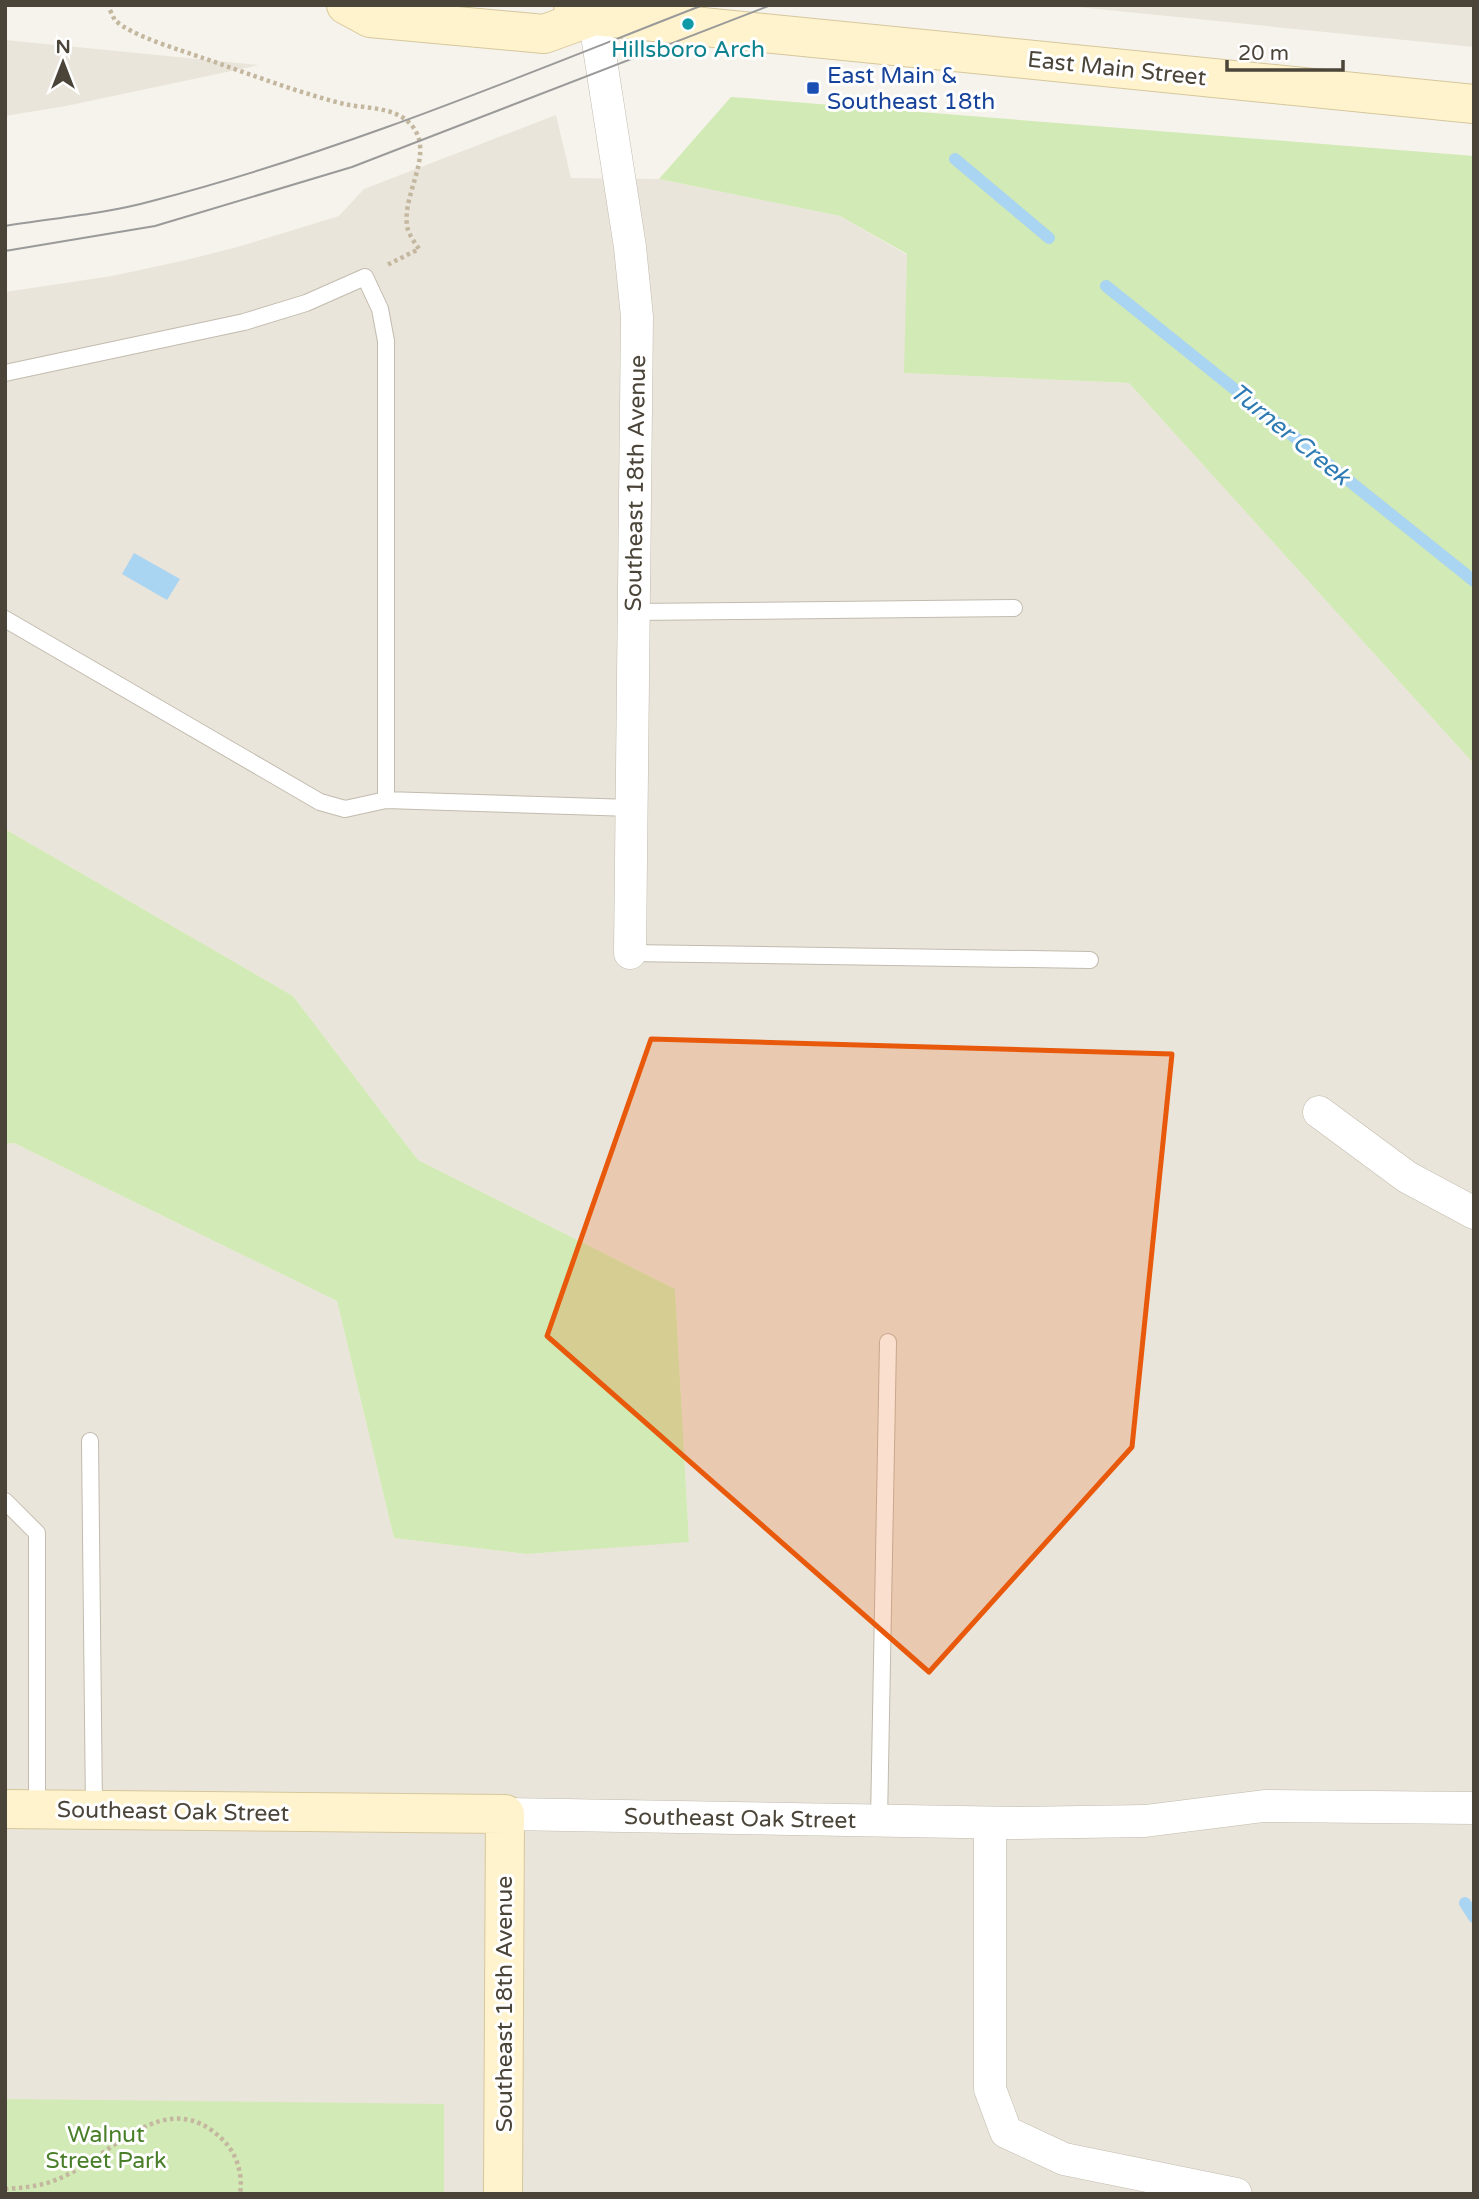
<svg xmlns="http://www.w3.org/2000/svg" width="1479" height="2199" font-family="'Varela Round',sans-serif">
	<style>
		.residential { fill: #eae5da }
		.green { fill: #d2eab5 }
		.water { fill: #a9d4f2 }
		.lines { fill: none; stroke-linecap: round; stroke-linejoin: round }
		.stream { stroke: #a9d4f2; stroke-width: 12 }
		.lane-casing { stroke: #c2bbae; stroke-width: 18 }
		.street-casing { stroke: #c2bbae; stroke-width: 33 }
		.secondary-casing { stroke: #d6c79b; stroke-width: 40 }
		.path { stroke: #c4b79f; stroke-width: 4.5; stroke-dasharray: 3.5 3.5; stroke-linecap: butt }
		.lane { stroke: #fff; stroke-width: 16 }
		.street { stroke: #fff; stroke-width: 32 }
		.secondary { stroke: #fff3cd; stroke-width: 38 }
		.tram { stroke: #9a9a9a; stroke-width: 2 }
		.marked { fill: #e8590c; fill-opacity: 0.2; stroke: #e8590c; stroke-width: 5; stroke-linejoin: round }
		.culture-dot { fill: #0f9aa8; stroke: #fff; stroke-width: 2.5 }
		.transit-dot { fill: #1a4fb4; stroke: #fff; stroke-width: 2.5 }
		.labels { text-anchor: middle; stroke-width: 6; stroke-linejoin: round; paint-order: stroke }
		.culture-label { font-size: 23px; fill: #0d838f; stroke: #fff }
		.street-label { font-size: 23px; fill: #4b4439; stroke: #fff }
		.transit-label { font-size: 23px; fill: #164399; stroke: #fff; text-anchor: start }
		.park-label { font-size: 23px; fill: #4a7f2a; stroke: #fff }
		.water-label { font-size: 24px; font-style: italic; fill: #2e7ab2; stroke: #fff }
	</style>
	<rect width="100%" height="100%" fill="#f6f3ec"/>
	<path class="residential" d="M 1058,5 L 1474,5 L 1474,47 Z
		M 5,40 L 259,65 L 66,106 L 5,116 Z
		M 556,115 L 571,178 L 659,179 L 840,216 L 907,255 L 905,373 L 1129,383 L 1474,764 L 1474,2194 L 5,2194 L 5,1144 L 14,1143 L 337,1301 L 394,1538 L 527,1554 L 689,1541 L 675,1289 L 418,1160 L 293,996 L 5,829 L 5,292 L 112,276 L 186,260 L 241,246 L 339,216 L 364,189 Z"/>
	<path class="green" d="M 731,97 L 1474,156 L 1474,764 L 1129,383 L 904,373 L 907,254 L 840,216 L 659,179 Z
		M 5,829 L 293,996 L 418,1160 L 675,1289 L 689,1542 L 527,1554 L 394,1538 L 337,1301 L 14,1143 L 5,1144 Z
		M 5,2099 L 444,2104 L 444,2194 L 5,2194 Z"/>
	<path class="water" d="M 134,553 L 180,579 L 167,600 L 122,574 Z"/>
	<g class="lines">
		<path class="stream" d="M 955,159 L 1049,238
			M 1106,286 L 1474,581
			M 1465,1903 L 1474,1917"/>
		<g class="lane-casing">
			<path id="lane" d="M 5,373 L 244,322 L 306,303 L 365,277 L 380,309 L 386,341 L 386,800
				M 634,612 L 1014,608
				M 5,619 L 320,802 L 345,809 L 386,800 L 631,808
				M 630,953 L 1090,960
				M 90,1441 L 94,1810
				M 5,1501 L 37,1533 L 37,1809
				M 879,1821 L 888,1342"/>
		</g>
		<g class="street-casing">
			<path id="street" d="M 594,16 L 630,247 L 637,317 L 630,953
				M 1319,1112 L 1407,1177 L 1474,1213
				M 505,1814 L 1017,1823 L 1145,1821 L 1264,1806 L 1474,1808
				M 990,1823 L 990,2089 L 1006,2132 L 1064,2159 L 1236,2194"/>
		</g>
		<g class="secondary-casing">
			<path id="secondary" d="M 346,5 L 370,18 L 544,34 L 594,16
				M 573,5 L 594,16 L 1474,104
				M 5,1809 L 505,1814 L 503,2194"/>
		</g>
		<path class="path" d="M 110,10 C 112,14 113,17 115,20 C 131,36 181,50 203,58 C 250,74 296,92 344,104 C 367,109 397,106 413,127 C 435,156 399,198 408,230 C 410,236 415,243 419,249 L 387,265
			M 5,2189 C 22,2188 42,2186 58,2179 C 111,2158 165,2082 223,2140 C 237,2154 243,2174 240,2194"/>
		<use href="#lane" class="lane"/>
		<use href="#street" class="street"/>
		<use href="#secondary" class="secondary"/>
		<path class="tram" d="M 5,226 C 54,218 105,214 152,201 C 341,152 521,76 703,5
			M 5,251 L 155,226 L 352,167 L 771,5"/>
	</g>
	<path class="marked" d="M 651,1039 L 1172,1054 L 1132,1447 L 929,1672 L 547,1336 Z"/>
	<circle class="culture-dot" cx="688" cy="24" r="7"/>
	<rect class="transit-dot" x="806" y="81" width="14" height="14" rx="3.5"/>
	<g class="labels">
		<g class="culture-label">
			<text x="688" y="57">Hillsboro Arch</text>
		</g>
		<g class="street-label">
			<text transform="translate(1117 68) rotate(6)" y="8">East Main Street</text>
			<text transform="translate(635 483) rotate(-89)" y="8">Southeast 18th Avenue</text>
			<text transform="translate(173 1811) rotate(1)" y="8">Southeast Oak Street</text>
			<text transform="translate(740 1818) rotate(1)" y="8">Southeast Oak Street</text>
			<text transform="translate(504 2004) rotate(-90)" y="8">Southeast 18th Avenue</text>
		</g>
		<g class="transit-label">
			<text x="827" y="83">East Main &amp;<tspan x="827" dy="26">Southeast 18th</tspan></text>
		</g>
		<g class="park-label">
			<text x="106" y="2142">Walnut<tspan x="106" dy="26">Street Park</tspan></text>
		</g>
		<g class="water-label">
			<text transform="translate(1290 434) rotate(39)" y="8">Turner Creek</text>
		</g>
	</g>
	<rect width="1479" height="2199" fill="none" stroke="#4b4439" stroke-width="14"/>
	<g transform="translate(63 63)" stroke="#ffffff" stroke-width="5" paint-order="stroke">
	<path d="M0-5L12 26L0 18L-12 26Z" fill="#4b4439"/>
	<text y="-10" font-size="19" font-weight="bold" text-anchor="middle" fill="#4b4439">N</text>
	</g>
	<path d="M1227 60v10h116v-10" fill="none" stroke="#4b4439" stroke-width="3.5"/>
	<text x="1238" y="60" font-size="21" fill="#4b4439" stroke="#ffffff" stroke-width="5" paint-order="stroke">20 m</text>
</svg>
